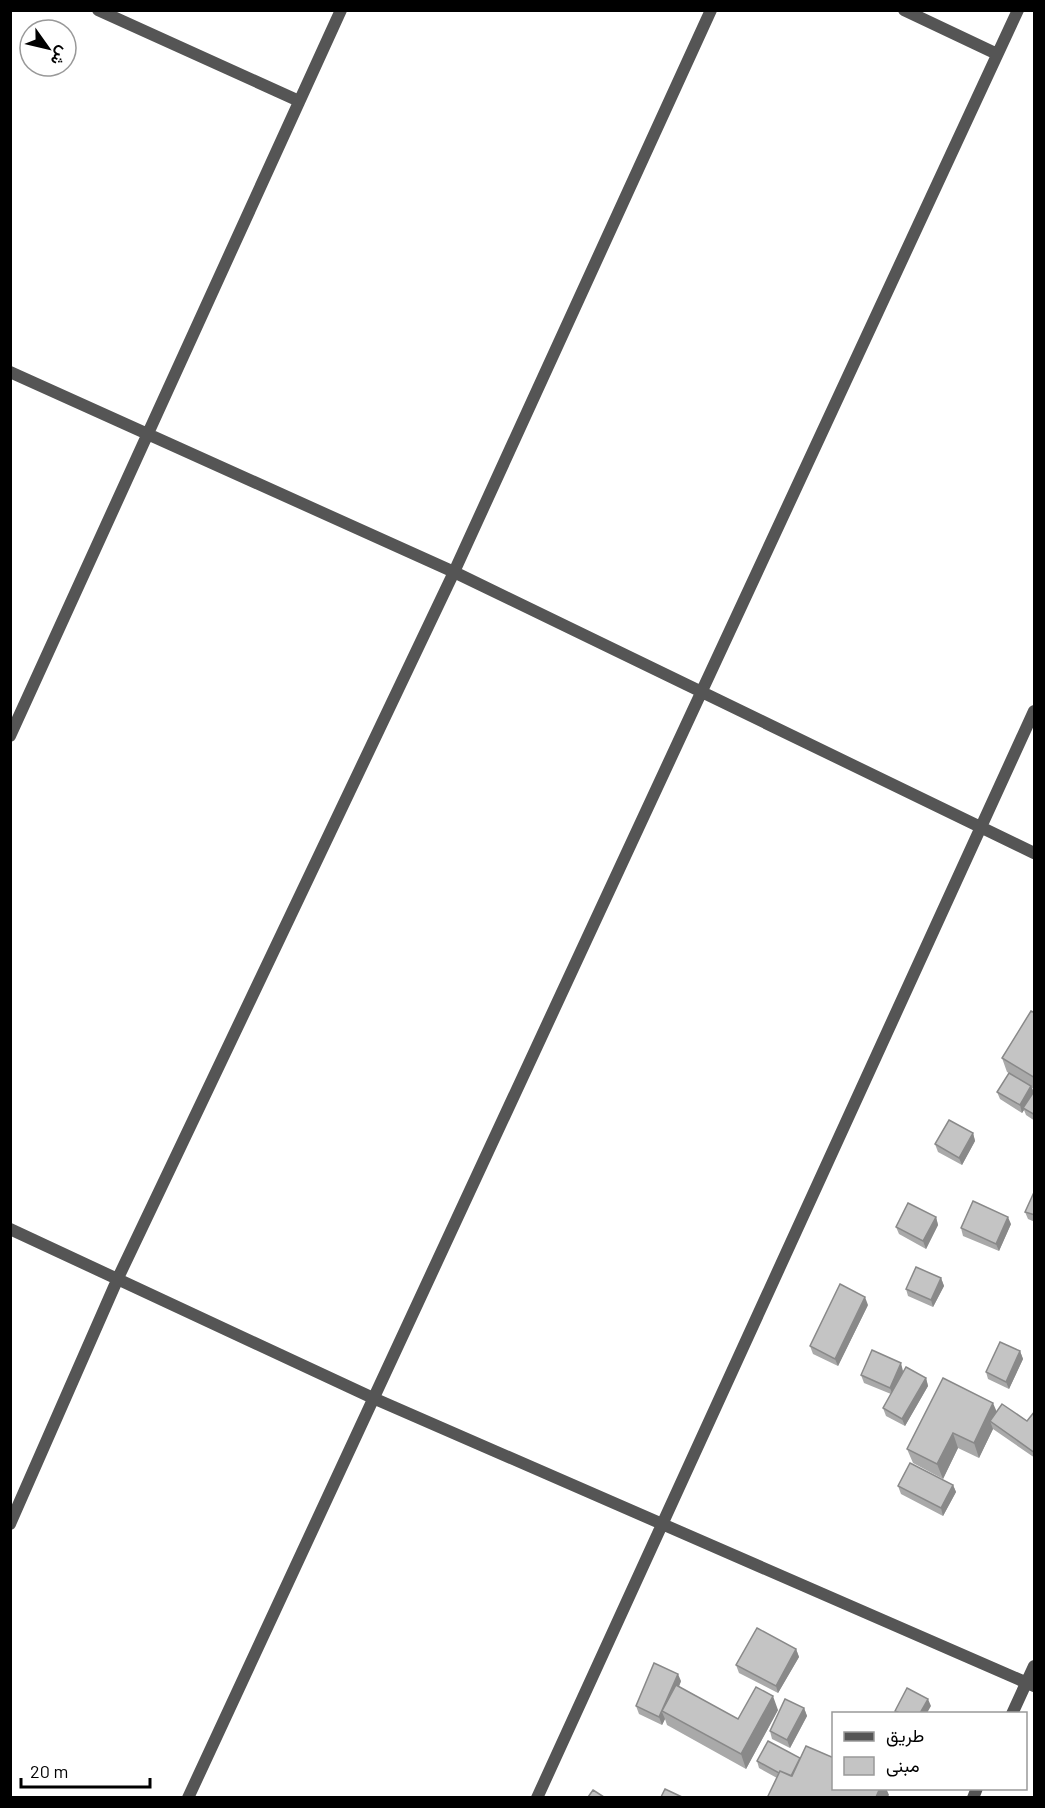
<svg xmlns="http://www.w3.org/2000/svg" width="1045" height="1808" font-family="Barlow,Vazirmatn,sans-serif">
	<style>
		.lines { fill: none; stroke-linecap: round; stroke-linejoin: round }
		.minor { stroke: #555; stroke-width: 12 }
		.wall { fill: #a9a9a9 }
		.shaded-wall { fill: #898989 }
		.building { fill: #c4c4c4; stroke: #898989; stroke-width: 1.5 }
	</style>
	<rect width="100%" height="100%" fill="#fff"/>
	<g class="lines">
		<path class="minor" d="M 98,10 L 299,101
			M 904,10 L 997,54
			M 10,372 L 454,572 L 1034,853
			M 10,736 L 341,10
			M 10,1229 L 373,1398 L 1034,1686
			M 10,1524 L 118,1278 L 454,572 L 711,10
			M 1012,1714 L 1034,1666
			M 188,1798 L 1018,10
			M 537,1798 L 1034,711
			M 973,1798 L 977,1788"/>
	</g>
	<path class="wall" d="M 1035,1013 L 1035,1089 L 1032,1088 L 1034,1092 L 1035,1090 L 1035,1121 L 1026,1115 L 1024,1110 L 1022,1113 L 1000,1099 L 997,1092 L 1009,1073 L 1007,1072 L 1002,1058 Z
		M 973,1133 L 975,1141 L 962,1165 L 938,1152 L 935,1144 Z
		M 1035,1190 L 1035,1222 L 1028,1219 L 1025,1212 Z
		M 936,1217 L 938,1225 L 926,1249 L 899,1234 L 896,1227 Z
		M 1011,1224 L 999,1251 L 963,1236 L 961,1228 Z
		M 941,1278 L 944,1286 L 933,1307 L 908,1296 L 906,1289 Z
		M 868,1305 L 838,1366 L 813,1354 L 810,1346 Z
		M 1020,1351 L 1023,1359 L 1009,1389 L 988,1379 L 986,1372 Z
		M 903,1371 L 926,1378 L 928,1386 L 905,1426 L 886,1416 L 883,1408 L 891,1394 L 864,1383 L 861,1375 Z
		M 1035,1411 L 1035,1458 L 993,1429 L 979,1458 L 958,1448 L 943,1479 L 913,1463 L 907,1449 L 997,1412 L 1027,1421 Z
		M 953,1485 L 956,1492 L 943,1516 L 901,1494 L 898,1486 Z
		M 796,1649 L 799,1657 L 778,1693 L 739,1673 L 736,1665 Z
		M 681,1681 L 679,1687 L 738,1719 L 778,1710 L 746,1769 L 667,1725 L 665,1719 L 662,1725 L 639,1714 L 636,1706 Z
		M 804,1708 L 807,1716 L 790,1748 L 772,1739 L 770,1731 Z
		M 800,1758 L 889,1795 L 887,1797 L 769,1797 L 768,1796 L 777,1778 L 759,1768 L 757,1761 Z"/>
	<path class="shaded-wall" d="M 1031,1086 L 1034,1093 L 1023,1108 L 1024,1110 L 1022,1113 L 1020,1105 Z
		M 973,1133 L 975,1141 L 962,1165 L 959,1158 Z
		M 936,1217 L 938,1225 L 926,1249 L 923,1241 Z
		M 1008,1217 L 1011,1224 L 999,1251 L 996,1244 Z
		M 941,1278 L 944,1286 L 933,1307 L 931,1300 Z
		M 865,1297 L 868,1305 L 838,1366 L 835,1359 Z
		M 1020,1351 L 1023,1359 L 1009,1389 L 1006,1382 Z
		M 901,1363 L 903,1371 L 893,1395 L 890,1388 Z
		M 926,1378 L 928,1386 L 905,1426 L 902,1419 Z
		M 993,1403 L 999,1417 L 990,1421 L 993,1429 L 979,1458 L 974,1443 Z
		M 953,1433 L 958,1448 L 943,1479 L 937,1464 Z
		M 953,1485 L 956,1492 L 943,1516 L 941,1508 Z
		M 796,1649 L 799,1657 L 778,1693 L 776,1686 Z
		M 678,1674 L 681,1681 L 667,1714 L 662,1711 Z
		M 773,1696 L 778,1710 L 746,1769 L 741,1754 Z
		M 928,1699 L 931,1706 L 927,1713 L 920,1713 Z
		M 804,1708 L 807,1716 L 790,1748 L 787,1740 Z
		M 662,1712 L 665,1719 L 662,1725 L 659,1717 Z
		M 880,1788 L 886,1788 L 889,1795 L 887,1797 L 876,1797 Z"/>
	<path class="building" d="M 1031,1011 L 1035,1013 L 1035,1078 L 1002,1058 Z
		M 1009,1073 L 1031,1086 L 1020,1105 L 997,1092 Z
		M 1035,1090 L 1035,1115 L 1023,1108 Z
		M 949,1120 L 973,1133 L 959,1158 L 935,1144 Z
		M 1035,1190 L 1035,1215 L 1025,1212 Z
		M 973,1201 L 1008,1217 L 996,1244 L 961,1228 Z
		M 908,1203 L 936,1217 L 923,1241 L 896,1227 Z
		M 916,1267 L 941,1278 L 931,1300 L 906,1289 Z
		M 840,1284 L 865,1297 L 835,1359 L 810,1346 Z
		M 1000,1342 L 1020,1351 L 1006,1382 L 986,1372 Z
		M 872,1350 L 901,1363 L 890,1388 L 861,1375 Z
		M 906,1367 L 926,1378 L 902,1419 L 883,1408 Z
		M 943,1378 L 993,1403 L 974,1443 L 953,1433 L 937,1464 L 907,1449 Z
		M 1002,1404 L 1027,1421 L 1035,1411 L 1035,1453 L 990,1421 Z
		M 910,1463 L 953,1485 L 941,1508 L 898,1486 Z
		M 757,1628 L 796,1649 L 776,1686 L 736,1665 Z
		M 654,1663 L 678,1674 L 659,1717 L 636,1706 Z
		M 676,1685 L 738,1719 L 756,1687 L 773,1696 L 741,1754 L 662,1711 Z
		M 907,1688 L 928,1699 L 920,1713 L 900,1713 L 895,1711 Z
		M 785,1699 L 804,1708 L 787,1740 L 770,1731 Z
		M 768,1741 L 800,1758 L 791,1776 L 780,1771 L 779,1773 L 757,1761 Z
		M 806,1746 L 834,1758 L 834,1788 L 880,1788 L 876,1797 L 771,1797 L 768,1796 L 780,1771 L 792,1776 Z
		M 665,1789 L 682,1797 L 661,1797 Z
		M 593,1790 L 604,1797 L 588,1797 Z"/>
	<rect width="1045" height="1808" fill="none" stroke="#000000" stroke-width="24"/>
	<rect x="832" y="1712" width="195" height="78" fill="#ffffff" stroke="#999999" stroke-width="1.5"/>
	<rect x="844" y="1732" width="30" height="9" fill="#555555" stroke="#999999" stroke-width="1.5"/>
	<text x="886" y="1742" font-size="18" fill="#000000">طريق</text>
	<rect x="844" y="1757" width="30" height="18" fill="#c4c4c4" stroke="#999999" stroke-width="1.5"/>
	<text x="886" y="1772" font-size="18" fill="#000000">مبنى</text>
	<g transform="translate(48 48) rotate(124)"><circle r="28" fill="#ffffff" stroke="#999999" stroke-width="1.5"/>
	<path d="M0-4.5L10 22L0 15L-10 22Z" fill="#000000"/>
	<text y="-9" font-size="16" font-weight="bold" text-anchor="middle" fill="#000000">ش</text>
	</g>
	<path d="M21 1778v9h129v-9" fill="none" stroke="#000000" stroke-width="3"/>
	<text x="30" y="1778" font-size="18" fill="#000000" stroke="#ffffff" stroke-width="4.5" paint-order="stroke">20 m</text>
</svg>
